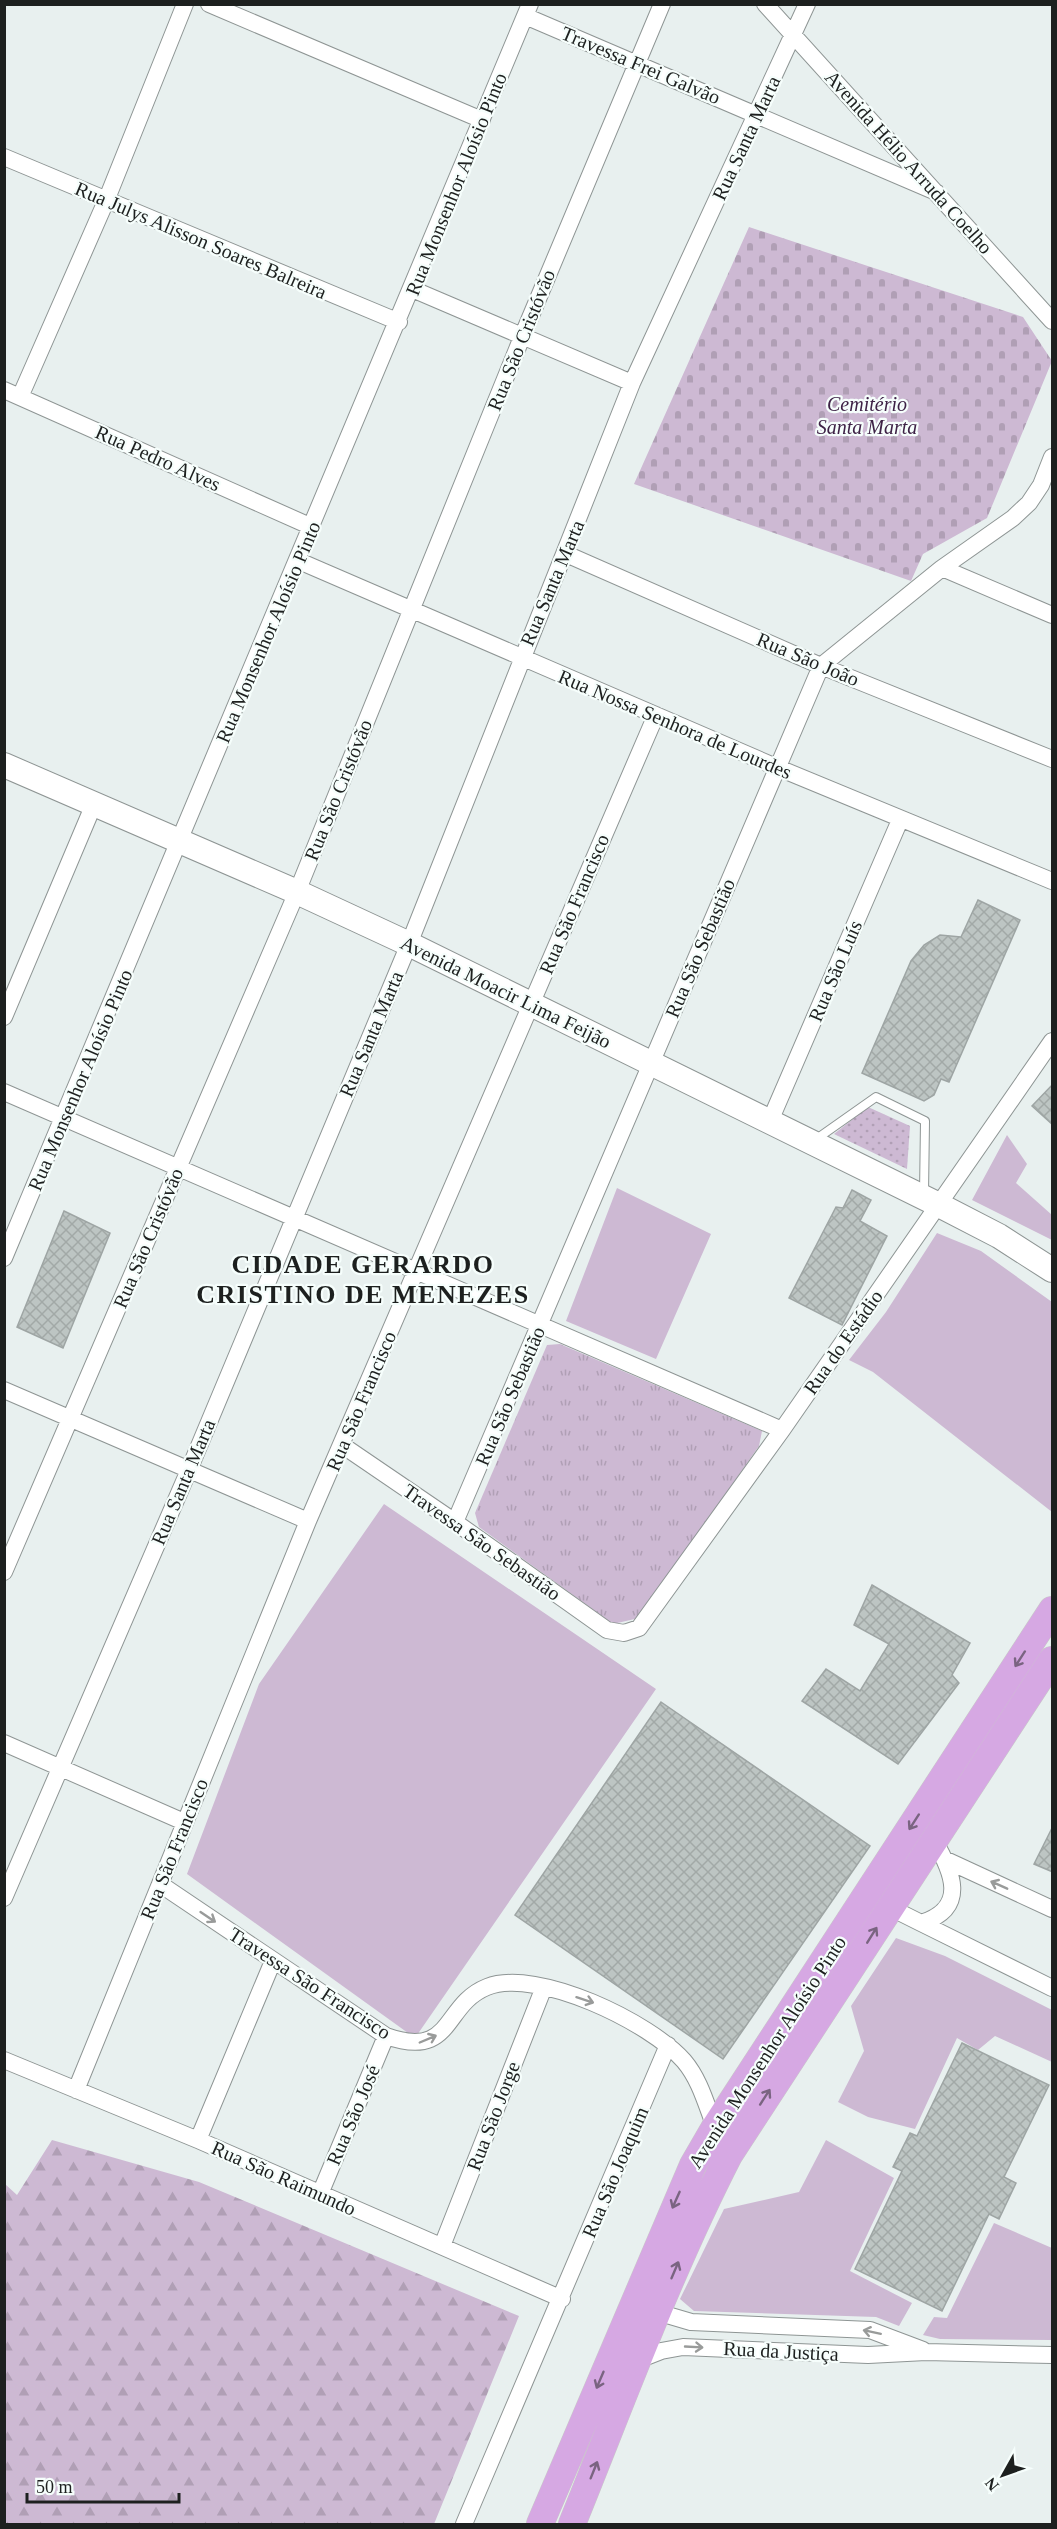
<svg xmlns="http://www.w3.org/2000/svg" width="1057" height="2529" font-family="Georgia,serif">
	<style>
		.grass { fill: #cdb9d3 }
		.forest { fill: url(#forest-firs) }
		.cemetery { fill: url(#cemetery-stones) }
		.park { fill: url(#park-tufts) }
		.garden { fill: url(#garden-dots) }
		.building { fill: url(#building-cross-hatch); stroke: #9ea5a4; stroke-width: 1.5 }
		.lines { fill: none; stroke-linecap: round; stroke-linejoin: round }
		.lane-casing { stroke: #8e9594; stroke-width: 10 }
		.street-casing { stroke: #8e9594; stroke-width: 18 }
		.secondary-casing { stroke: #8e9594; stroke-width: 26 }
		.primary-casing { stroke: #c9c9c9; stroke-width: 28 }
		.lane { stroke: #fff; stroke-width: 8 }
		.street { stroke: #fff; stroke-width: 16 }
		.secondary { stroke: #fff; stroke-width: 24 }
		.primary { stroke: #d6a8e3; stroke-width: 27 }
		.oneway { stroke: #7a6481 }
		.oneway2 { stroke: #999b9a }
		.labels { text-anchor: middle; stroke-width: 4.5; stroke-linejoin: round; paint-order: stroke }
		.street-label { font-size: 20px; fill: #1d201f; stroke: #f6fefc }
		.park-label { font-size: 20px; font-style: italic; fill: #3e2246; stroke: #f6fefc }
		.district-label { font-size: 26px; font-weight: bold; letter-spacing: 1.5px; fill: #1d201f; stroke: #f6fefc }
	</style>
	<defs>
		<pattern id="forest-firs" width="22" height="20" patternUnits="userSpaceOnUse" patternTransform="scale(1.5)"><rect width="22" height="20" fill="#cdb9d3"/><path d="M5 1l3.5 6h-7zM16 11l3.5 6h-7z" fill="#b09fb5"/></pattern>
		<pattern id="cemetery-stones" width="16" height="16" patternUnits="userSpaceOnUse" patternTransform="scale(1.5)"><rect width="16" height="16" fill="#cdb9d3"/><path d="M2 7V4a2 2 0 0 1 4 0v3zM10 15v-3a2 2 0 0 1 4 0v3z" fill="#b09fb5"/></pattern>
		<pattern id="park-tufts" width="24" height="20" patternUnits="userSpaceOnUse" patternTransform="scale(1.5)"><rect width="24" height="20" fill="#cdb9d3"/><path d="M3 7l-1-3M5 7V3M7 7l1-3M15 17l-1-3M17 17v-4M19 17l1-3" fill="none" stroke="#b09fb5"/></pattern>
		<pattern id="garden-dots" width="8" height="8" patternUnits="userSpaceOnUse" patternTransform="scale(1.5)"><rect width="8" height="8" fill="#cdb9d3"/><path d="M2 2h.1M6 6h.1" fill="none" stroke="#b09fb5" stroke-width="1.8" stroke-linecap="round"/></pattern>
		<pattern id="building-cross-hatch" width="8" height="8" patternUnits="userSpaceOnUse" patternTransform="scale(1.5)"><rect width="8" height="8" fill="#bdc5c3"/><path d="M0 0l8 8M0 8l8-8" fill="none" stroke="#a2a9a7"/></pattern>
	</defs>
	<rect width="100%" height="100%" fill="#e8f0ef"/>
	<path class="grass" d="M 1007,1135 L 1027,1164 L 1016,1183 L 1052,1215 L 1052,1240 L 972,1200 Z
		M 617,1188 L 711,1234 L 656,1359 L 566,1321 Z
		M 937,1233 L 981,1251 L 1052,1302 L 1052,1512 L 873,1372 L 849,1360 L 886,1312 Z
		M 384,1504 L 656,1689 L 415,2038 L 187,1874 L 259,1684 Z
		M 896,1938 L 945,1956 L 1052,2010 L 1052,2062 L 995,2036 L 978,2050 L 957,2038 L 915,2129 L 868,2117 L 838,2102 L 864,2051 L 851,2006 Z
		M 826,2140 L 894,2178 L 850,2271 L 912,2303 L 899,2326 L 876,2317 L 694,2311 L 680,2299 L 724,2209 L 799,2192 Z
		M 994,2223 L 1052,2248 L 1052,2340 L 940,2339 L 923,2335 L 934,2317 L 947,2318 Z"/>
	<path class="forest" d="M 52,2140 L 199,2182 L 519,2316 L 434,2524 L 5,2524 L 5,2184 L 17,2195 Z"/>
	<path class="cemetery" d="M 749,227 L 1023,317 L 1052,361 L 987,518 L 923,554 L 911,581 L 634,484 Z"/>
	<path class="park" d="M 560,1344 L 762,1431 L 759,1446 L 639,1618 L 613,1624 L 479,1527 L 475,1513 L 547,1345 Z"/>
	<path class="garden" d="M 868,1107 L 910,1126 L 907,1169 L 834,1134 Z"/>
	<path class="building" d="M 978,900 L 1020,920 L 949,1082 L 941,1079 L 934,1095 L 924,1101 L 862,1073 L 911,961 L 924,945 L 940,935 L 961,937 Z
		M 1053,1084 L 1053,1125 L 1032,1106 Z
		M 852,1190 L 871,1200 L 860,1221 L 887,1236 L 842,1325 L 789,1298 L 836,1207 L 843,1208 Z
		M 64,1211 L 110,1233 L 63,1348 L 17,1327 Z
		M 872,1585 L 970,1643 L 952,1675 L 959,1683 L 898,1764 L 802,1701 L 826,1669 L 860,1691 L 889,1644 L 854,1625 Z
		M 661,1702 L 870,1846 L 723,2059 L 515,1915 Z
		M 1053,1826 L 1053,1872 L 1034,1864 Z
		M 962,2043 L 1049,2085 L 1004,2177 L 1016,2183 L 999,2219 L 989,2214 L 942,2311 L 855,2269 L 902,2171 L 893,2167 L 910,2133 L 917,2136 Z"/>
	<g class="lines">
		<g class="lane-casing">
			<path id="lane" d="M 815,1140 L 876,1097 L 925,1121 L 924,1194"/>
		</g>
		<g class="street-casing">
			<path id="street" d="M 209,4 L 482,120
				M 765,4 L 1052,321
				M 525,16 L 936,192
				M 4,157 L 399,322
				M 412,289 L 632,383
				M 4,390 L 312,527
				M 20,397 L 106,201 L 185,4
				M 566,554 L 821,666 L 1052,759
				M 299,561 L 776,767 L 1052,881
				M 942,568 L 1052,615
				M 4,1017 L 94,804
				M 4,1092 L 782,1430
				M 770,1121 L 900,820
				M 4,1258 L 530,4
				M 4,1390 L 308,1521
				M 342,1445 L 455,1522 L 607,1630 L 624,1633 L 639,1628 L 782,1430 L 1052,1041
				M 455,1522 L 821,666 L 942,568 L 1013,518 L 1029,503 L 1041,485 L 1052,457
				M 4,1572 L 297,892 L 522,337 L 662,4
				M 4,1743 L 184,1822
				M 946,1860 L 1052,1909
				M 160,1884 L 386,2036 C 454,2060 442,2005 487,1987 C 537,1967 651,2023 684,2061 C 700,2080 706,2104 715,2127
				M 4,1898 L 189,1470 L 409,944 L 632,383 L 807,4
				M 889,1907 L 921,1923 C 969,1908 952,1871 934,1840
				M 921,1923 L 1052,1988
				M 4,2060 L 198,2140 L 562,2299
				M 76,2090 L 308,1521 L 656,715
				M 198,2140 L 273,1961
				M 320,2194 L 386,2036
				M 442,2246 L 544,1987
				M 657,2312 L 691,2322 L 870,2330 L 923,2350
				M 638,2360 L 661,2351 L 683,2347 L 868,2355 L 926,2352 L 1052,2355
				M 464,2524 L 668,2045"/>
		</g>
		<g class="secondary-casing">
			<path id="secondary" d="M 4,765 L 297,892 L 409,944 L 939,1205 L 999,1236 L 1052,1270"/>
		</g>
		<g class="primary-casing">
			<path id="primary" d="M 540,2524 L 693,2165 L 715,2127 L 1052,1610
				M 572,2524 C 622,2401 668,2274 729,2155 L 1052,1660"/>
		</g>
		<use href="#lane" class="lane"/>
		<use href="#street" class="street"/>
		<use href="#secondary" class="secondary"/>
		<use href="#primary" class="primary"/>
	</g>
	<defs><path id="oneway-shaft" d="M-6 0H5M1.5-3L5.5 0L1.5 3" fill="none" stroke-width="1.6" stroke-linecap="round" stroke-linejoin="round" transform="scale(1.5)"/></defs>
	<g class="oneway">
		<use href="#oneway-shaft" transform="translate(1020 1659) rotate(123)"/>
		<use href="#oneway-shaft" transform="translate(914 1822) rotate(123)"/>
		<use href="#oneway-shaft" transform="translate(872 1935) rotate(-58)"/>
		<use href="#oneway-shaft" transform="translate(765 2097) rotate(-57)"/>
		<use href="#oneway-shaft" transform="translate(676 2200) rotate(114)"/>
		<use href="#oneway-shaft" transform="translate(675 2270) rotate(-67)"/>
		<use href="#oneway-shaft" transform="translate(600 2380) rotate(113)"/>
		<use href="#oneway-shaft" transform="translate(594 2470) rotate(-68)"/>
	</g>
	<g class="oneway2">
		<use href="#oneway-shaft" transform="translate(999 1885) rotate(-156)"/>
		<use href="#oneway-shaft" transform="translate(208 1917) rotate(34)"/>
		<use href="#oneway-shaft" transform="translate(585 2000) rotate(18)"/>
		<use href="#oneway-shaft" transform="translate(428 2039) rotate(-23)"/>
		<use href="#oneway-shaft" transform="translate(872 2332) rotate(-168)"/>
		<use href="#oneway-shaft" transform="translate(694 2347) rotate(3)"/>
	</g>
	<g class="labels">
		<g class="street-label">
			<text transform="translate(641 65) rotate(23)" y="7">Travessa Frei Galvão</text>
			<text transform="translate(746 138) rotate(-65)" y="7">Rua Santa Marta</text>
			<text transform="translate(909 162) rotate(48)" y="7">Avenida Hélio Arruda Coelho</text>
			<text transform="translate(456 184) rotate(-68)" y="7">Rua Monsenhor Aloísio Pinto</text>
			<text transform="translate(201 240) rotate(23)" y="7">Rua Julys Alisson Soares Balreira</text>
			<text transform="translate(521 340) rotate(-68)" y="7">Rua São Cristóvão</text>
			<text transform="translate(158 458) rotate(24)" y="7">Rua Pedro Alves</text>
			<text transform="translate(552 583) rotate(-67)" y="7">Rua Santa Marta</text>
			<text transform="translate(268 632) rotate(-67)" y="7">Rua Monsenhor Aloísio Pinto</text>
			<text transform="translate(808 659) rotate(23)" y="7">Rua São João</text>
			<text transform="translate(675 724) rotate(23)" y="7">Rua Nossa Senhora de Lourdes</text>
			<text transform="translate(338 790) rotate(-68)" y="7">Rua São Cristóvão</text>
			<text transform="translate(574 904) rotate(-67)" y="7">Rua São Francisco</text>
			<text transform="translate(700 948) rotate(-67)" y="7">Rua São Sebastião</text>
			<text transform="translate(835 971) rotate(-67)" y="7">Rua São Luís</text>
			<text transform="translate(506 992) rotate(26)" y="7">Avenida Moacir Lima Feijão</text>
			<text transform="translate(371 1034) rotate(-67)" y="7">Rua Santa Marta</text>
			<text transform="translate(80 1080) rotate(-67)" y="7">Rua Monsenhor Aloísio Pinto</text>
			<text transform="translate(148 1238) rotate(-67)" y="7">Rua São Cristóvão</text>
			<text transform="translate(843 1342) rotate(-55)" y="7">Rua do Estádio</text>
			<text transform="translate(510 1396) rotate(-67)" y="7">Rua São Sebastião</text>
			<text transform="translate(361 1401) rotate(-67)" y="7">Rua São Francisco</text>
			<text transform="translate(183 1482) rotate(-67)" y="7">Rua Santa Marta</text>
			<text transform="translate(482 1542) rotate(35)" y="7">Travessa São Sebastião</text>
			<text transform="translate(174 1849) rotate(-68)" y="7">Rua São Francisco</text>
			<text transform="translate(310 1983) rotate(33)" y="7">Travessa São Francisco</text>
			<text transform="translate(767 2052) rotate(-57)" y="7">Avenida Monsenhor Aloísio Pinto</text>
			<text transform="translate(353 2115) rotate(-67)" y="7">Rua São José</text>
			<text transform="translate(493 2116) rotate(-69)" y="7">Rua São Jorge</text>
			<text transform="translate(615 2172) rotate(-67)" y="7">Rua São Joaquim</text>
			<text transform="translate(284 2178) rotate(24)" y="7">Rua São Raimundo</text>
			<text transform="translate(781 2351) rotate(3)" y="7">Rua da Justiça</text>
		</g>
		<g class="park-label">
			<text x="867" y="411">Cemitério<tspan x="867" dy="23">Santa Marta</tspan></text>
		</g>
		<g class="district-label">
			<text x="363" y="1273">CIDADE GERARDO<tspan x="363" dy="30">CRISTINO DE MENEZES</tspan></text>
		</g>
	</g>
	<rect width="1057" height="2529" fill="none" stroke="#1d201f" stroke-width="12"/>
	<g transform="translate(1003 2475) rotate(230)" stroke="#f6fefc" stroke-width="4.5" paint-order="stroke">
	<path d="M0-4.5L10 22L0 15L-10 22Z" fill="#1d201f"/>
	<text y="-9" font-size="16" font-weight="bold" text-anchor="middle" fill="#1d201f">N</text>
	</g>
	<path d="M27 2493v9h152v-9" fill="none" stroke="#1d201f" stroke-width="3"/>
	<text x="36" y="2493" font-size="18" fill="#1d201f" stroke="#f6fefc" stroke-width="4.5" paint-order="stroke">50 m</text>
</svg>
